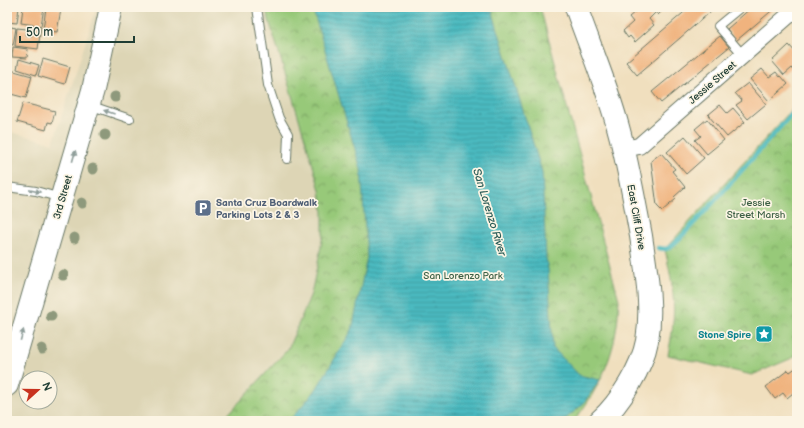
<svg xmlns="http://www.w3.org/2000/svg" width="804" height="428" font-family="'Balsamiq Sans',sans-serif">
	<style>
		.built { fill: #ddd5b5; fill-rule: evenodd }
		.park { fill: url(#park-crowns); stroke: #5b8356 }
		.water { fill: url(#water-rules); stroke: #357c7a }
		.lines { fill: none; stroke-linecap: round; stroke-linejoin: round }
		.stream { stroke: #4bbac0; stroke-width: 4.5 }
		.building { fill: #f0b37e }
		.lane-casing { stroke: #687664; stroke-width: 10 }
		.street-casing { stroke: #687664; stroke-width: 18 }
		.secondary-casing { stroke: #687664; stroke-width: 24 }
		.lane { stroke: #fff; stroke-width: 8 }
		.street { stroke: #fff; stroke-width: 16 }
		.secondary { stroke: #fff; stroke-width: 22 }
		.tree { fill: #8e997b }
		.oneway { fill: #8f9e9a }
		.labels { text-anchor: middle; stroke-width: 3.5; stroke-linejoin: round; paint-order: stroke }
		.street-label { font-size: 10px; fill: #1f3d34; stroke: #fcf5e5 }
		.service-label { font-size: 10px; font-weight: bold; fill: #4e5e75; stroke: #fcf5e5; text-anchor: start }
		.park-label { font-size: 10px; fill: #3d6045; stroke: #fcf5e5 }
		.culture-label { font-size: 10px; font-weight: bold; fill: #0d838f; stroke: #fcf5e5; text-anchor: end }
		.water-label { font-size: 11px; font-style: italic; fill: #2a5c57; stroke: #fcf5e5 }
	</style>
	<defs>
		<pattern id="park-crowns" width="20" height="18" patternUnits="userSpaceOnUse"><rect width="20" height="18" fill="#97c979"/><path d="M2 6a3 3 0 1 1 6 0M12 15a3 3 0 1 1 6 0" fill="none" stroke="#7ba464"/></pattern>
		<pattern id="water-rules" width="6" height="5" patternUnits="userSpaceOnUse"><rect width="6" height="5" fill="#4bbac0"/><path d="M0 2.5h6" fill="none" stroke="#3e989d"/></pattern>
	</defs>
	<rect width="100%" height="100%" fill="#fcf5e5"/>
	<filter id="ink" filterUnits="userSpaceOnUse"><feTurbulence type="fractalNoise" baseFrequency=".025" numOctaves="2"/><feDisplacementMap in="SourceGraphic" scale="8" xChannelSelector="R" yChannelSelector="G"/><feConvolveMatrix kernelMatrix="1 2 1 2 8 2 1 2 1" color-interpolation-filters="sRGB"/></filter>
	<filter id="wash" filterUnits="userSpaceOnUse"><feTurbulence type="fractalNoise" baseFrequency=".012" numOctaves="4" result="noise"/><feDisplacementMap in="SourceGraphic" scale="16" xChannelSelector="R" yChannelSelector="G"/><feGaussianBlur stdDeviation="0.9" result="paint"/><feColorMatrix in="noise" values="0 0 0 0 0 0 0 0 0 0 0 0 0 0 0 0 0 1.4 0 .05"/><feComposite in="paint" operator="in"/></filter>
	<g filter="url(#wash)">
		<rect width="100%" height="100%" fill="#f0dfbe"/>
		<path class="built" d="M 97,7 L 265,7 L 307,145 L 320,190 L 323,213 L 323,235 L 319,262 L 311,294 L 288,349 L 222,421 L 7,421 L 7,131 L 53,143 ZM 26,378 L 50,378 L 50,402 L 26,402 Z"/>
		<path class="park" d="M 265,7 L 540,7 L 619,300 C 618,311 618,321 616,331 C 611,364 594,396 574,421 L 222,421 L 288,349 L 311,294 L 318,262 L 323,235 L 323,212 L 320,190 L 307,145 Z
			M 797,104 L 797,356 L 752,375 L 668,355 C 672,335 675,315 673,295 C 672,280 668,264 665,249 Z"/>
		<path class="water" d="M 312,7 L 491,7 L 542,172 L 546,258 L 548,269 L 553,348 L 579,375 L 600,380 L 583,404 L 563,421 L 289,421 L 315,391 L 352,330 L 367,257 L 361,169 Z"/>
		<g class="lines">
			<path class="stream" d="M 658,248 L 665,249 L 669,248 L 680,238 L 712,204 L 797,108"/>
		</g>
		<g id="blocks">
			<path class="building" d="M 7,7 L 19,7 L 17,23 L 7,22 Z
				M 23,7 L 44,7 L 41,26 L 21,23 Z
				M 46,7 L 57,7 L 57,8 L 61,9 L 57,32 L 43,30 Z
				M 635,7 L 672,7 L 666,12 L 664,9 L 658,15 L 656,12 L 649,19 L 654,25 L 635,42 L 630,36 L 628,38 L 623,31 L 633,22 L 629,17 L 635,12 L 632,9 Z
				M 690,7 L 716,7 L 637,75 L 626,62 Z
				M 752,7 L 776,7 L 736,41 L 727,29 Z
				M 33,25 L 41,27 L 38,49 L 15,46 L 17,28 L 27,29 L 26,35 L 32,36 Z
				M 11,27 L 16,28 L 13,45 L 7,44 L 7,30 L 10,31 Z
				M 720,36 L 729,47 L 661,103 L 652,92 Z
				M 789,45 L 797,54 L 797,72 L 796,73 L 792,68 L 784,75 L 772,61 Z
				M 13,47 L 28,49 L 27,58 L 12,57 Z
				M 19,59 L 39,65 L 36,75 L 17,69 Z
				M 43,59 L 70,67 L 65,84 L 38,76 Z
				M 7,69 L 32,76 L 26,98 L 7,93 Z
				M 762,69 L 769,77 L 776,72 L 780,77 L 781,76 L 788,84 L 769,101 L 750,79 Z
				M 748,83 L 766,104 L 748,119 L 736,105 L 742,101 L 735,93 Z
				M 23,103 L 55,111 L 52,123 L 48,122 L 46,130 L 17,122 Z
				M 720,105 L 727,113 L 733,108 L 745,122 L 727,137 L 708,115 Z
				M 707,119 L 724,140 L 707,154 L 695,140 L 701,136 L 695,129 Z
				M 685,136 L 704,158 L 686,174 L 667,152 Z
				M 661,153 L 675,169 L 672,171 L 685,187 L 674,197 L 676,199 L 662,211 L 657,206 L 651,161 Z
				M 797,367 L 797,398 L 793,393 L 787,398 L 783,393 L 775,399 L 766,387 L 788,370 L 790,372 Z"/>
		</g>
	</g>
	<g filter="url(#ink)">
		<use href="#blocks" fill-opacity="0" stroke="#687664" stroke-width="1"/>
		<g class="lines">
			<g class="lane-casing">
				<path id="lane" d="M 257,7 L 268,85 L 279,118 L 288,134 L 287,159
					M 741,7 L 718,26 L 743,55
					M 89,105 L 130,119
					M 7,187 L 36,191 L 61,198"/>
			</g>
			<g class="street-casing">
				<path id="street" d="M 624,149 L 639,146 L 797,8"/>
			</g>
			<g class="secondary-casing">
				<path id="secondary" d="M 576,7 C 590,47 607,86 618,127 C 628,163 634,199 641,236 C 646,271 653,306 647,341 C 642,368 620,403 600,421
					M 7,385 L 93,90 L 111,7"/>
			</g>
			<use href="#lane" class="lane"/>
			<use href="#street" class="street"/>
			<use href="#secondary" class="secondary"/>
		</g>
		<g class="tree">
			<circle cx="115" cy="97" r="5.5"/>
			<circle cx="105" cy="135" r="5.5"/>
			<circle cx="93" cy="169" r="5.5"/>
			<circle cx="82" cy="203" r="5.5"/>
			<circle cx="74" cy="238" r="5.5"/>
			<circle cx="63" cy="275" r="5.5"/>
			<circle cx="51" cy="316" r="5.5"/>
			<circle cx="42" cy="349" r="5.5"/>
		</g>
		<defs><path id="oneway-solid" d="M-6-.8H1V-3.2L6.5 0L1 3.2V.8H-6Z"/></defs>
		<g class="oneway">
			<use href="#oneway-solid" transform="translate(109 112) rotate(-161)"/>
			<use href="#oneway-solid" transform="translate(74 156) rotate(-74)"/>
			<use href="#oneway-solid" transform="translate(35 191) rotate(11)"/>
			<use href="#oneway-solid" transform="translate(22 335) rotate(-74)"/>
		</g>
	</g>
	<defs>
		<g id="parking-square" transform="scale(0.9)"><rect x="-9" y="-9" width="18" height="18" rx="4" fill="#5c6f8a" stroke="#fcf5e5"/><path d="M-3.5-5.5H1a3.5 3.5 0 0 1 0 7H-1V5.5H-3.5ZM-1-3.4V-.6H.8a1.4 1.4 0 0 0 0-2.8Z" fill="#fff"/></g>
		<g id="sight-square" transform="scale(0.9)"><rect x="-9" y="-9" width="18" height="18" rx="4" fill="#0f9aa8" stroke="#fcf5e5"/><path d="M0-6L1.8-2.2L6-1.7L2.9 1.2L3.7 5.4L0 3.3L-3.7 5.4L-2.9 1.2L-6-1.7L-1.8-2.2Z" fill="#fff"/></g>
	</defs>
	<g fill-rule="evenodd">
		<use href="#parking-square" x="203" y="208"/>
		<use href="#sight-square" x="764" y="334"/>
	</g>
	<g class="labels">
		<g class="street-label">
			<text transform="translate(712 82) rotate(-41)" y="4">Jessie Street</text>
			<text transform="translate(62 197) rotate(-74)" y="4">3rd Street</text>
			<text transform="translate(637 217) rotate(80)" y="4">East Cliff Drive</text>
		</g>
		<g class="service-label">
			<text x="216" y="206">Santa Cruz Boardwalk<tspan x="216" dy="12">Parking Lots 2 &amp; 3</tspan></text>
		</g>
		<g class="park-label">
			<text x="756" y="206">Jessie<tspan x="756" dy="12">Street Marsh</tspan></text>
			<text x="463" y="279">San Lorenzo Park</text>
		</g>
		<g class="culture-label">
			<text x="751" y="338">Stone Spire</text>
		</g>
		<g class="water-label">
			<text transform="translate(490 212) rotate(73)" y="4">San Lorenzo River</text>
		</g>
	</g>
	<rect width="804" height="428" fill="none" stroke="#fcf5e5" stroke-width="24"/>
	<g transform="translate(38 390) rotate(69)"><circle r="19" fill="#fcf5e5" stroke="#a4ab9e"/>
	<path d="M0-3L7 15L0 10L-7 15Z" fill="#c8321e"/>
	<text y="-6" font-size="11" font-weight="bold" text-anchor="middle" fill="#1f3d34">N</text>
	</g>
	<path d="M20 36v6h114v-6" fill="none" stroke="#1f3d34" stroke-width="2"/>
	<text x="26" y="36" font-size="12" fill="#1f3d34" stroke="#fcf5e5" stroke-width="3" paint-order="stroke">50 m</text>
</svg>
